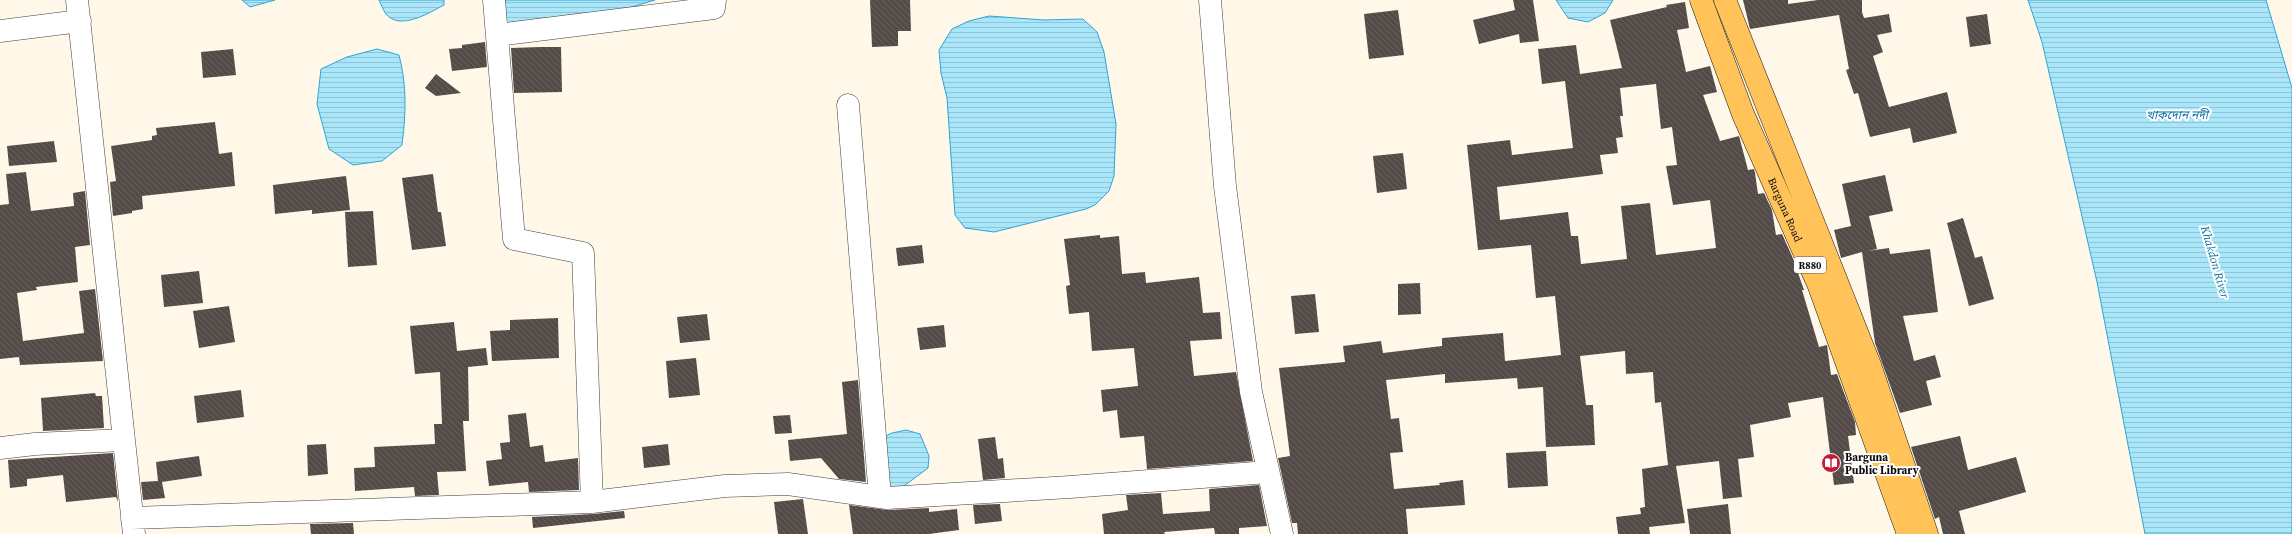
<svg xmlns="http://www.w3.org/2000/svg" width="2292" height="534" font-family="'Source Serif 4','Noto Sans Bengali',serif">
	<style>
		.water { fill: url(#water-rules); stroke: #2ca6d6 }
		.building { fill: url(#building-back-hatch); fill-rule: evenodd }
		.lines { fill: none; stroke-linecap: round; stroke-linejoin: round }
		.minor-casing { stroke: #3e3e3e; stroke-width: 23 }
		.primary-casing { stroke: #1c1c1c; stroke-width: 23 }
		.minor { stroke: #fff; stroke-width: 22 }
		.primary { stroke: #ffc359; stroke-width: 22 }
		.labels { text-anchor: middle; stroke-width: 4; stroke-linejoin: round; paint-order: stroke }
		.shield { fill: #fff; stroke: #545454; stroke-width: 1 }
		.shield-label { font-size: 10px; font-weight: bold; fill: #0b0b0b }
		.street-label { font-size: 11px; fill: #0b0b0b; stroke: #fff }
		.poi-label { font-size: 11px; font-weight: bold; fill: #0b0b0b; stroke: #fff; text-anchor: start }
		.water-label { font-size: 12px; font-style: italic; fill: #0d74a3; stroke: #fff }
	</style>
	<defs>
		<pattern id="water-rules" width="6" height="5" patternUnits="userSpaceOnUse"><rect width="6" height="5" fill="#aae6fa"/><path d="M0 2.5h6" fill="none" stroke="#91c4d5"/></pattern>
		<pattern id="building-back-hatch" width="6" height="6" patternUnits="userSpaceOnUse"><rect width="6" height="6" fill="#544a47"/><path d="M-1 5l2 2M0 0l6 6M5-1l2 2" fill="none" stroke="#68605d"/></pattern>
	</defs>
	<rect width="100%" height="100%" fill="#fff8e9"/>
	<path class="water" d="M 242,0 L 275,0 L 250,7 Z
		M 379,0 L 444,0 L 444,5 C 429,13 400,31 386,14 C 383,10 381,4 379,0 Z
		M 497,0 L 655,0 L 602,16 L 513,25 L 504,21 Z
		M 1556,0 L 1613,0 L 1605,13 L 1588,22 L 1568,18 Z
		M 2028,0 L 2266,0 L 2292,88 L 2292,534 L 2145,534 L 2097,282 L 2042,42 Z
		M 989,16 L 1044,20 L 1083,19 L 1097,32 L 1104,52 L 1116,124 L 1114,176 L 1109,191 L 1095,205 L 1086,209 L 994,232 L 965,228 L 955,215 L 947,98 L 941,73 L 939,50 L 952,29 L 969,21 Z
		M 377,49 L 399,55 C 407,85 406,114 402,145 L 382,161 L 353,165 L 329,149 L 317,104 L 321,69 L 347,57 Z
		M 906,430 L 920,434 L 929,456 L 928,468 L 900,489 L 890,488 L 877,440 L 892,433 Z"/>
	<path class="building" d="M 870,0 L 910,0 L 911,31 L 898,31 L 898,46 L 872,47 Z
		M 1513,0 L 1533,0 L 1539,41 L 1520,43 L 1519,34 L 1479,44 L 1473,20 L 1515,10 Z
		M 1743,0 L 1788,0 L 1788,4 L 1818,0 L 1862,0 L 1862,12 L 1864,18 L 1889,14 L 1892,32 L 1877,35 L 1883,52 L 1873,56 L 1889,107 L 1947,92 L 1957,133 L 1913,143 L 1910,128 L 1870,137 L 1858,93 L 1854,94 L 1846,70 L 1849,69 L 1839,15 L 1750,29 Z
		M 1685,2 L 1689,28 L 1677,30 L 1686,72 L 1710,66 L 1717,92 L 1703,95 L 1720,141 L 1739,136 L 1748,170 L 1754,169 L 1755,173 L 1758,194 L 1764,193 L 1772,210 L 1776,235 L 1782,234 L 1792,256 L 1804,290 L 1802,290 L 1819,347 L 1827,345 L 1831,375 L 1837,374 L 1855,422 L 1856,435 L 1848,436 L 1854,483 L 1834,485 L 1823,397 L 1788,403 L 1791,417 L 1750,425 L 1754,457 L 1738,459 L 1742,497 L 1723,499 L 1719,461 L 1676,466 L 1685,523 L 1649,527 L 1650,534 L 1618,534 L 1616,517 L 1641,514 L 1640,508 L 1645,507 L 1642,469 L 1668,465 L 1661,402 L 1655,403 L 1653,372 L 1626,374 L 1625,351 L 1580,356 L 1586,405 L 1593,405 L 1595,445 L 1546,447 L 1543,387 L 1518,389 L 1517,378 L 1445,383 L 1445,374 L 1386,380 L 1391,419 L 1399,418 L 1403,452 L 1390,453 L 1394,489 L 1440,485 L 1439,483 L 1463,480 L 1465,505 L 1406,509 L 1408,534 L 1298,534 L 1297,523 L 1292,523 L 1278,458 L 1290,456 L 1279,368 L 1345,362 L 1343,346 L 1381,341 L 1383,353 L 1442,346 L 1442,338 L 1503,333 L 1505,361 L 1561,355 L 1555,296 L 1536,298 L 1531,245 L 1478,250 L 1467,145 L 1510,140 L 1512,155 L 1573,148 L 1565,81 L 1542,84 L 1538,49 L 1576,45 L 1580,74 L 1622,68 L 1610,20 L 1667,7 L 1666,5 ZM 1656,84 L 1661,129 L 1672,127 L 1677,165 L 1666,166 L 1673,205 L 1710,200 L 1716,248 L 1656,255 L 1650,203 L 1621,206 L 1627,259 L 1581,264 L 1578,236 L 1571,236 L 1568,212 L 1500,220 L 1497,187 L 1603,174 L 1600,155 L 1618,153 L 1616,138 L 1623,137 L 1620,116 L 1623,116 L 1620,88 Z
		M 1398,10 L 1404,55 L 1369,59 L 1364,14 Z
		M 1987,14 L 1991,44 L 1970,47 L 1966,17 Z
		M 485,42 L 487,67 L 452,71 L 449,49 L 462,48 L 462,45 Z
		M 541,47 L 561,47 L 562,92 L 514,93 L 511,48 Z
		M 233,49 L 236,75 L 203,78 L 201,52 Z
		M 436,74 L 461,93 L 436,96 L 425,88 Z
		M 215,122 L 219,154 L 232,152 L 235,186 L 142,196 L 143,209 L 132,211 L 132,213 L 113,216 L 110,182 L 116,181 L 111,146 L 152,140 L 152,136 L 157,135 L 156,128 Z
		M 54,141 L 57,162 L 9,166 L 7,146 Z
		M 1403,153 L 1407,189 L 1377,193 L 1373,156 Z
		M 26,172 L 31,211 L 74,206 L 73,193 L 85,191 L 90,245 L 75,247 L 78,282 L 36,287 L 37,290 L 17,293 L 23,341 L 84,333 L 79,291 L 95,289 L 103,361 L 20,365 L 19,357 L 0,359 L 0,205 L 9,204 L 6,174 Z
		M 433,174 L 438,212 L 441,212 L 446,246 L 412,250 L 402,178 Z
		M 1885,175 L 1893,211 L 1869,216 L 1877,249 L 1868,251 L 1889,248 L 1890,254 L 1930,249 L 1938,312 L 1903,316 L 1914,361 L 1935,355 L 1941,377 L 1926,381 L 1932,405 L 1900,413 L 1875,343 L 1862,252 L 1841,258 L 1834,230 L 1851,226 L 1842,184 Z
		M 346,176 L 350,210 L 312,214 L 312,210 L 275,214 L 273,185 Z
		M 373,211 L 377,265 L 348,267 L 345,212 Z
		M 1963,218 L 1975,258 L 1982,256 L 1994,299 L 1969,306 L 1947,223 Z
		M 1100,235 L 1100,238 L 1119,236 L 1122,274 L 1145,272 L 1146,283 L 1199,277 L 1203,313 L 1220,312 L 1222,339 L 1190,341 L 1194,376 L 1236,372 L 1253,461 L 1147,469 L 1144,436 L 1120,438 L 1117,410 L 1103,412 L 1101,390 L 1138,386 L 1134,348 L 1092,351 L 1089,312 L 1069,314 L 1066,286 L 1070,285 L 1064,239 Z
		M 922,245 L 924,263 L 898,266 L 896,248 Z
		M 199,271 L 203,303 L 164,307 L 161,275 Z
		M 1420,283 L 1421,314 L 1398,315 L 1398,284 Z
		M 1315,294 L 1319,332 L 1295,334 L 1291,296 Z
		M 229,306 L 235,342 L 199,348 L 193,311 Z
		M 707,314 L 710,340 L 680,343 L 677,317 Z
		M 558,318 L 559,358 L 492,361 L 490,331 L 510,330 L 510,320 Z
		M 454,322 L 457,351 L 486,348 L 488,365 L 468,367 L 469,421 L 463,421 L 466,471 L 437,472 L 439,495 L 415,496 L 414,487 L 355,491 L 354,468 L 375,467 L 374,447 L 435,444 L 434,424 L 442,424 L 440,372 L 415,374 L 410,326 Z
		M 944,325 L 946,347 L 920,350 L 917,328 Z
		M 696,358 L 700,395 L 669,398 L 666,361 Z
		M 858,380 L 866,482 L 839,479 L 821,458 L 790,461 L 788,440 L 847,434 L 842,382 Z
		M 241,390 L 244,417 L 197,423 L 194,396 Z
		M 95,393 L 96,396 L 102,396 L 104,428 L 43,431 L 41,398 Z
		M 526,413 L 530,447 L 543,445 L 545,462 L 578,458 L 579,490 L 529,492 L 528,482 L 489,486 L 486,461 L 502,459 L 500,443 L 510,442 L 508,415 Z
		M 790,415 L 792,433 L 775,434 L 773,416 Z
		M 1960,436 L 1968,470 L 2016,457 L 2026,492 L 1959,511 L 1965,534 L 1943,534 L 1939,517 L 1935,519 L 1911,447 Z
		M 995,437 L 998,459 L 1003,458 L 1005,478 L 983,480 L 978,439 Z
		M 326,444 L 328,474 L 308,476 L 307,445 Z
		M 668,444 L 670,465 L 644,468 L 642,447 Z
		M 1546,451 L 1548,486 L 1508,488 L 1506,453 Z
		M 113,453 L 118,502 L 116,497 L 66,502 L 63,475 L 27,479 L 27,486 L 10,488 L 8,460 Z
		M 199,456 L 202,476 L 162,482 L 165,498 L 143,500 L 141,482 L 158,481 L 156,462 Z
		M 1259,485 L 1267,526 L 1239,528 L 1239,534 L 1215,534 L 1214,528 L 1164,532 L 1165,534 L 1104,534 L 1102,514 L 1128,510 L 1126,495 L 1161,493 L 1163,514 L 1210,511 L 1209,489 Z
		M 803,499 L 808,534 L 778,534 L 774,502 Z
		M 1000,504 L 1002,521 L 975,524 L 973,505 Z
		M 1728,504 L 1731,534 L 1690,534 L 1687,509 Z
		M 849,505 L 888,510 L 929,508 L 929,512 L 957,509 L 959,530 L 929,534 L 853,534 Z
		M 624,511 L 625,518 L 533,528 L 532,517 L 593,514 Z
		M 353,523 L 354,534 L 311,534 L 310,524 Z"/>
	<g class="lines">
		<g class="minor-casing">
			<path id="minor" d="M 77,0 L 134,534
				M 494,0 L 514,239 L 583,253 L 592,502
				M 1210,0 L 1225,186 L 1251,392 L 1282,534
				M 0,31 L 80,21
				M 497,35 L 714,8 L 715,0
				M 848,105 L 880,497
				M 0,448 L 35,444 L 124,440
				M 132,518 L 592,502 L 725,486 L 788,484 L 887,498 L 1070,487 L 1268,472"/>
		</g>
		<g class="primary-casing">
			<g id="primary">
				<path id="s1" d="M 1701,0 L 1743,114 L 1819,286 L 1908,534"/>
				<path d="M 1725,0 L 1870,365 L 1927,534"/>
			</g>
		</g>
		<use href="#minor" class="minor"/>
		<use href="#primary" class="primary"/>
	</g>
	<defs>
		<g id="library-disc" transform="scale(1)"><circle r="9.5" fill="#c31b37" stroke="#fff"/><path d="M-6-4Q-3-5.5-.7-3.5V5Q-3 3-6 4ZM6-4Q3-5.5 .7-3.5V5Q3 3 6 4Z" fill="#fff"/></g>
	</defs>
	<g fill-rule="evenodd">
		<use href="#library-disc" x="1831" y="463"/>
	</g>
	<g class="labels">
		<rect class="shield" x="1794" y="257" width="32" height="16" rx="3"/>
		<g class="shield-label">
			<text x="1810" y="269">R880</text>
		</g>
		<g class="street-label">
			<text dy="4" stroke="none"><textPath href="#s1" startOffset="226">Barguna Road</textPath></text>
		</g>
		<g class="poi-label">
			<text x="1845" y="461">Barguna<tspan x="1845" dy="13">Public Library</tspan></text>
		</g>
		<g class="water-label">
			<text x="2177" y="119">খাকদোন নদী</text>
			<text transform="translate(2215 262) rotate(74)" y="4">Khakdon River</text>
		</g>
	</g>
</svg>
